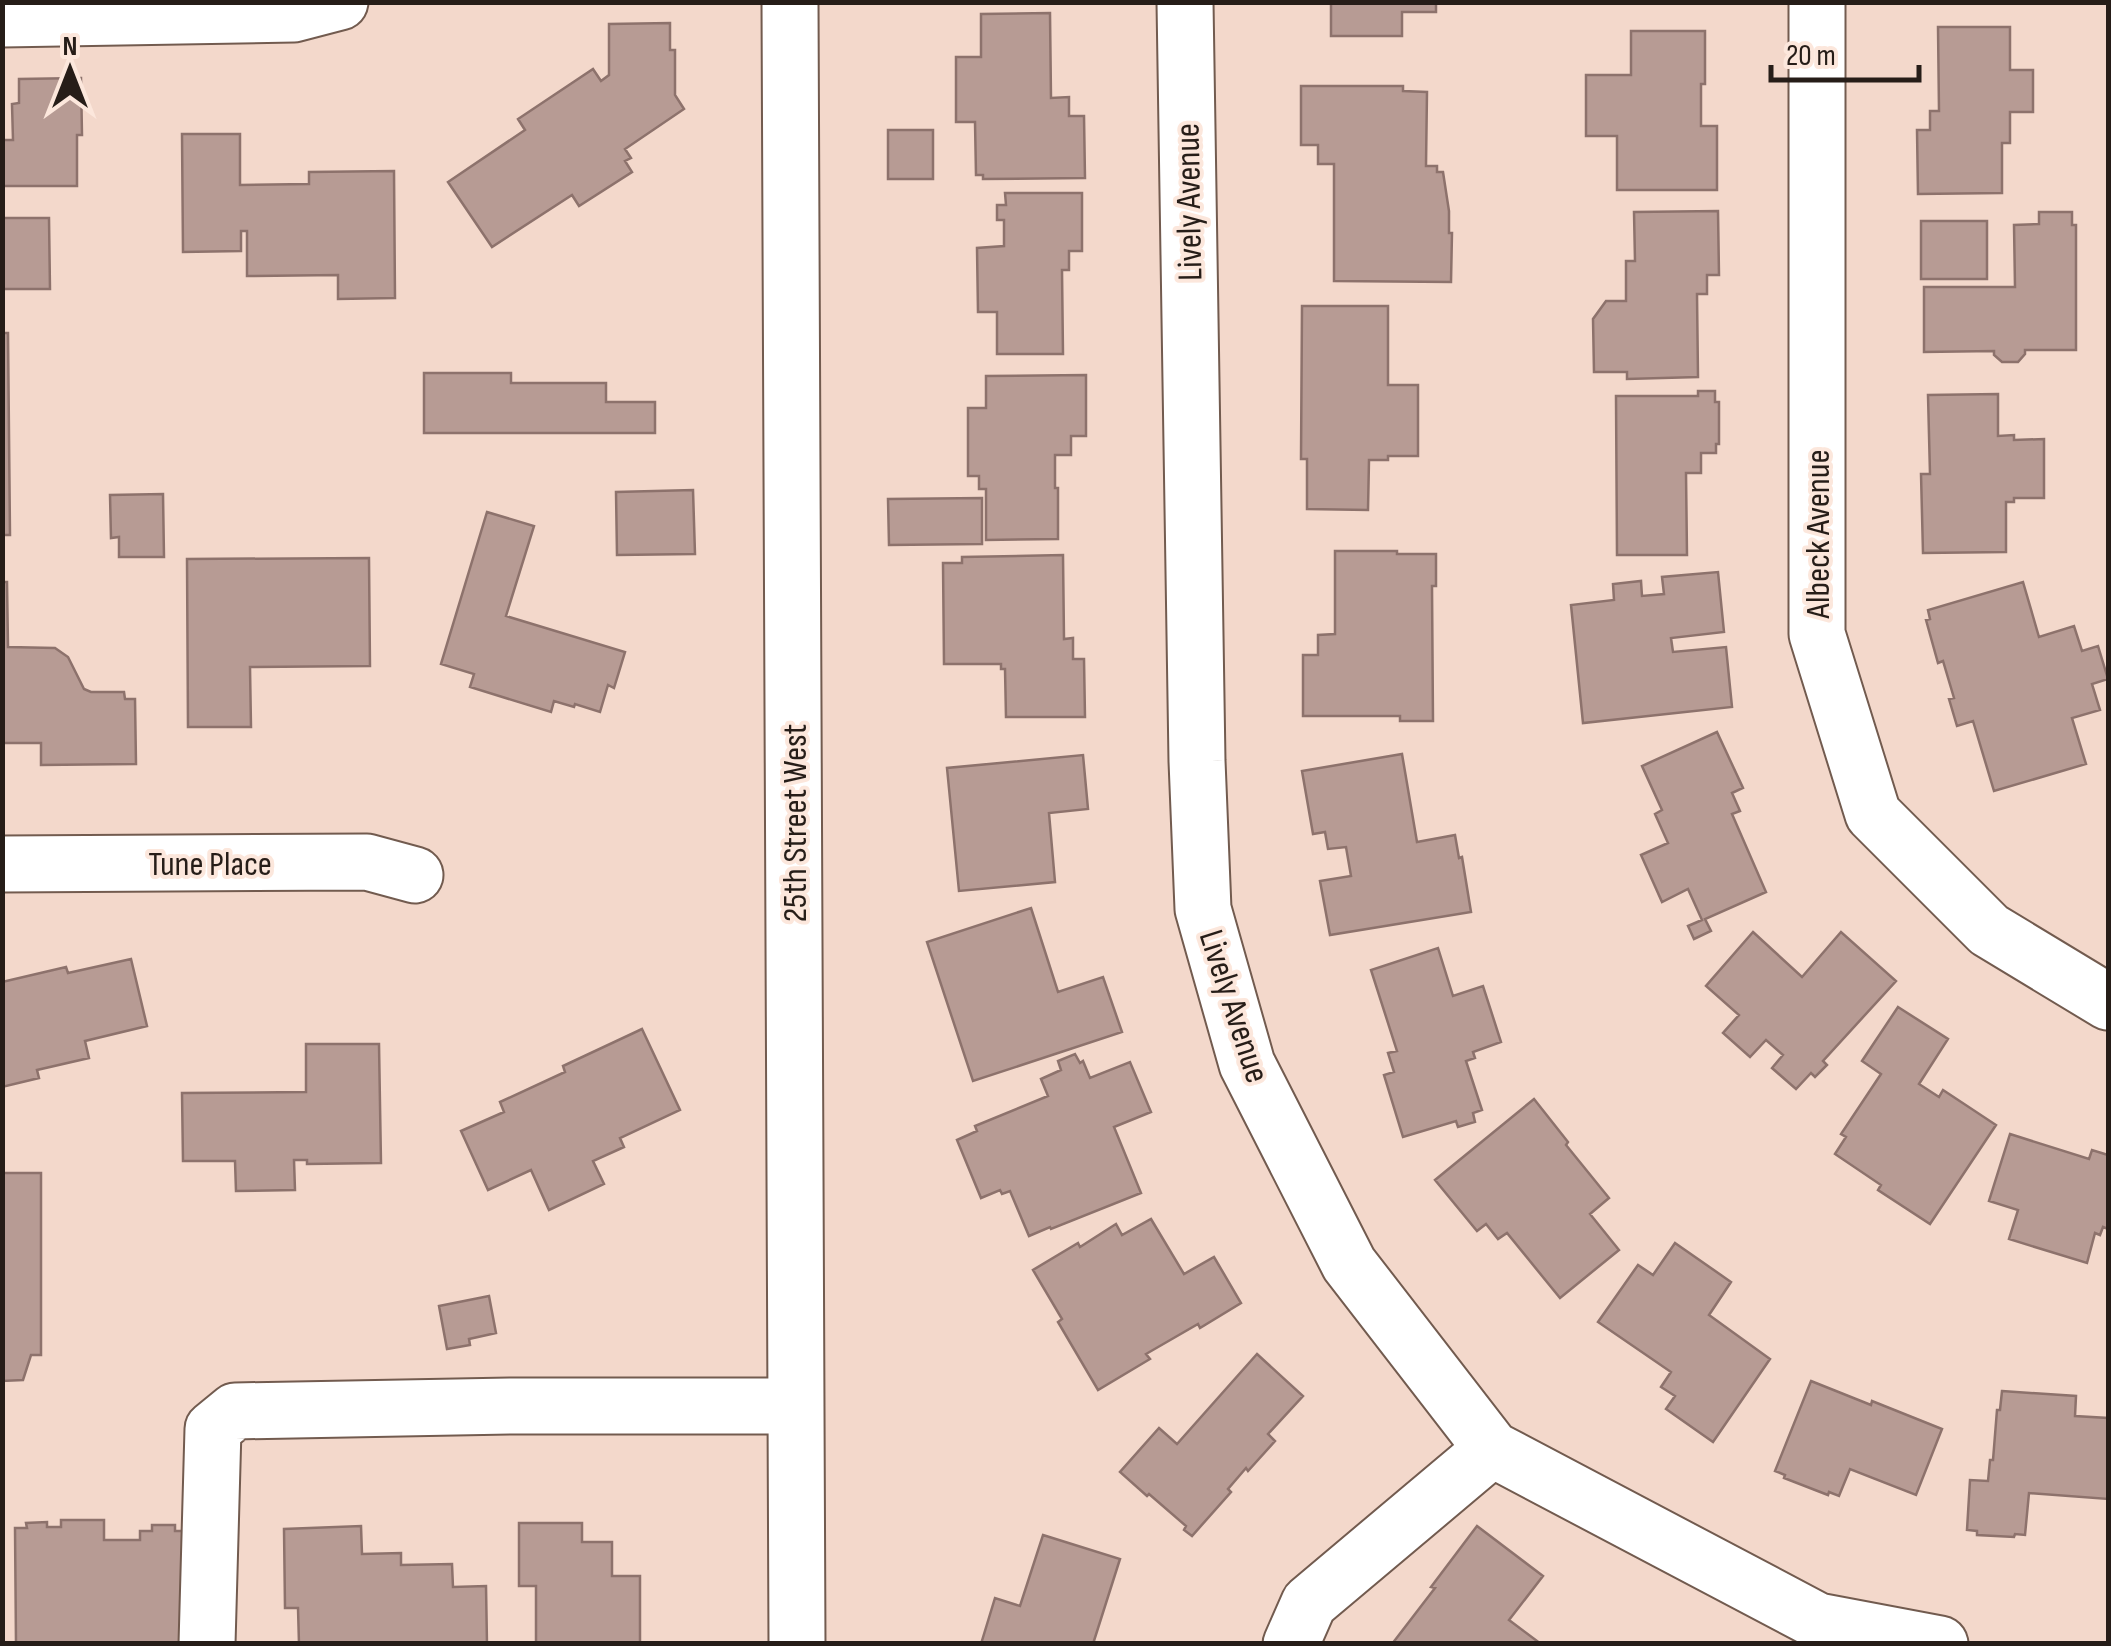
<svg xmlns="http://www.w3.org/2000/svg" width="2111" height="1646" font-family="'Sofia Sans Condensed',sans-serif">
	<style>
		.building { fill: #b79b94; stroke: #8d726c; stroke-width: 2.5 }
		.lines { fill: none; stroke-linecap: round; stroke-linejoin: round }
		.minor-casing { stroke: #725b4f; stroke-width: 59 }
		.minor { stroke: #fff; stroke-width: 55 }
		.labels { text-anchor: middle; stroke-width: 8; stroke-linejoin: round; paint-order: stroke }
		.street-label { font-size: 35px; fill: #261d18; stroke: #fce7dc }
	</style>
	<rect width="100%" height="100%" fill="#f3d8cb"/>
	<path class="building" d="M 1331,2 L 1436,2 L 1436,12 L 1402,12 L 1402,36 L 1331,36 Z
		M 1050,13 L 1051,98 L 1069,97 L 1069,116 L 1084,116 L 1085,178 L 983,179 L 983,175 L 976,175 L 975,122 L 956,122 L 956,57 L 981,57 L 981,14 Z
		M 670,23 L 670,50 L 675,50 L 675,95 L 684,109 L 625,149 L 631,158 L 625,161 L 632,172 L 579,206 L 572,195 L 492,247 L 448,182 L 525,130 L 518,119 L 593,69 L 601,81 L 609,75 L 609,24 Z
		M 1938,27 L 2010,27 L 2010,70 L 2033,70 L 2033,112 L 2010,112 L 2010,143 L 2002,143 L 2002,193 L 1918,194 L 1917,130 L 1930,130 L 1930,111 L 1939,111 Z
		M 1631,31 L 1705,31 L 1705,84 L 1701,84 L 1701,126 L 1717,126 L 1717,190 L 1617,190 L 1617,136 L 1586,136 L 1586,75 L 1631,75 Z
		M 81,78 L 82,135 L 77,135 L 77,186 L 2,186 L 2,140 L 13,140 L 12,104 L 19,103 L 19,79 Z
		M 1301,86 L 1403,86 L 1403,91 L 1427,92 L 1426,166 L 1437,166 L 1437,172 L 1443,172 L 1449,211 L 1449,233 L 1452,233 L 1451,282 L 1334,281 L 1334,164 L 1318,164 L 1318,145 L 1301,145 Z
		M 888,130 L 933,130 L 933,179 L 888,179 Z
		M 182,134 L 240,134 L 240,185 L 309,184 L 309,172 L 394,171 L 395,298 L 338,299 L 338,275 L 247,276 L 247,231 L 241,231 L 241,251 L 183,252 Z
		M 1005,193 L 1082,193 L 1082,251 L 1069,251 L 1069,270 L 1062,270 L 1063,354 L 997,354 L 997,312 L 978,312 L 977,248 L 1004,246 L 1004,220 L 997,220 L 997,205 L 1006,205 Z
		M 1718,211 L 1719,275 L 1707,275 L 1707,294 L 1697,294 L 1698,377 L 1627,379 L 1627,372 L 1594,372 L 1593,319 L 1606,301 L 1626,301 L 1626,261 L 1635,261 L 1634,212 Z
		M 2039,212 L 2072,212 L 2072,225 L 2076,225 L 2076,350 L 2025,350 L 2025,354 L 2018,362 L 2002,362 L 1994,355 L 1994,351 L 1924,352 L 1924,287 L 2015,287 L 2014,225 L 2039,224 Z
		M 2,218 L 49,218 L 50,289 L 2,289 Z
		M 1921,221 L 1987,221 L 1987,279 L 1921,279 Z
		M 1302,306 L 1388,306 L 1388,385 L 1418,385 L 1418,456 L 1388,456 L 1388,460 L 1369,460 L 1368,510 L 1307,509 L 1307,459 L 1301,459 Z
		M 2,333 L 8,333 L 10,535 L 2,535 Z
		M 424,373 L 511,373 L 511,383 L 606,383 L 606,402 L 655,402 L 655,433 L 424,433 Z
		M 1086,375 L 1086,436 L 1071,436 L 1071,455 L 1055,455 L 1055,488 L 1058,488 L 1058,539 L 986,540 L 986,489 L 979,489 L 979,476 L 968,476 L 968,408 L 986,408 L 986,376 Z
		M 1698,391 L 1715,391 L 1715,402 L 1719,402 L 1719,444 L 1716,444 L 1716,453 L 1701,453 L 1701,473 L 1686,473 L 1687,555 L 1617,555 L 1616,396 L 1698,396 Z
		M 1998,394 L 1998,436 L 2014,435 L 2014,440 L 2044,439 L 2044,498 L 2014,498 L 2014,502 L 2006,502 L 2006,552 L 1923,553 L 1921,474 L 1930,474 L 1928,395 Z
		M 693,490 L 695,554 L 617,555 L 616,492 Z
		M 163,494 L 164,557 L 119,557 L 119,537 L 111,538 L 110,495 Z
		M 982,498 L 982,544 L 889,545 L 888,499 Z
		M 487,512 L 534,526 L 506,616 L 625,652 L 614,688 L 608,685 L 600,712 L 575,704 L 574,707 L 554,701 L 551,712 L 470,687 L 474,674 L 441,664 Z
		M 1335,551 L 1397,551 L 1397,554 L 1436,554 L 1436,586 L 1432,586 L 1433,721 L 1400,721 L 1400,716 L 1303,716 L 1303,655 L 1318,655 L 1318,635 L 1335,634 Z
		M 1063,555 L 1064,639 L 1073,638 L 1073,659 L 1084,659 L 1085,717 L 1006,717 L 1005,669 L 1001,669 L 1001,664 L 944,664 L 943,563 L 962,563 L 962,557 Z
		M 369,558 L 370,666 L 250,667 L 251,727 L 188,727 L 187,559 Z
		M 1718,572 L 1724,632 L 1671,638 L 1673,652 L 1726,647 L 1732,707 L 1583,723 L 1571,605 L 1614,600 L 1613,584 L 1641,581 L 1642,596 L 1664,594 L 1662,577 Z
		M 2,582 L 7,582 L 8,647 L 55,648 L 68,657 L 84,689 L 91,692 L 124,692 L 125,699 L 135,699 L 136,764 L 41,765 L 41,743 L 2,743 Z
		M 2023,582 L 2039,637 L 2074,626 L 2082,651 L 2098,646 L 2108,679 L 2092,684 L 2100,710 L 2072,718 L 2086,764 L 1994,791 L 1973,721 L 1957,726 L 1949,699 L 1954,698 L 1943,661 L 1938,663 L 1926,620 L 1930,619 L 1928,610 Z
		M 1717,732 L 1743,788 L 1732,793 L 1740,811 L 1732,814 L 1766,892 L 1705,919 L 1711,931 L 1694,939 L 1688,926 L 1702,920 L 1688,889 L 1662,902 L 1641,855 L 1668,843 L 1655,814 L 1662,810 L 1642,766 Z
		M 1402,754 L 1417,842 L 1455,835 L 1459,858 L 1462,857 L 1471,912 L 1330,935 L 1320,881 L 1351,876 L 1346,847 L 1328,849 L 1325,832 L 1313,834 L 1302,771 Z
		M 1083,755 L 1088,809 L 1049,813 L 1055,882 L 959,891 L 947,768 Z
		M 1031,908 L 1058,992 L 1103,977 L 1122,1032 L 973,1081 L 927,942 Z
		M 1753,932 L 1802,977 L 1841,932 L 1896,981 L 1823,1061 L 1827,1065 L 1815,1077 L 1811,1073 L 1796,1089 L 1772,1068 L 1783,1055 L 1766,1040 L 1750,1057 L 1723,1033 L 1739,1015 L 1706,986 Z
		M 1438,948 L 1453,996 L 1483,986 L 1501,1042 L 1473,1052 L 1475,1058 L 1466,1061 L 1482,1110 L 1473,1113 L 1475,1122 L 1458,1127 L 1456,1121 L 1403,1137 L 1384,1075 L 1394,1072 L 1388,1053 L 1397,1051 L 1371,970 Z
		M 131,959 L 147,1026 L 85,1041 L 89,1058 L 37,1070 L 39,1078 L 2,1087 L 2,982 L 66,967 L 68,973 Z
		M 1898,1007 L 1948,1039 L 1919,1084 L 1939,1097 L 1943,1090 L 1996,1125 L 1930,1224 L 1878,1190 L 1881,1185 L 1835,1154 L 1846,1137 L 1841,1134 L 1881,1074 L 1862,1061 Z
		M 642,1029 L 680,1110 L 620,1138 L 624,1147 L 593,1161 L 604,1184 L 549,1210 L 531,1170 L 488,1190 L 461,1131 L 504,1112 L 500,1102 L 565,1072 L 563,1066 Z
		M 306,1044 L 379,1044 L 381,1163 L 307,1164 L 307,1160 L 294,1160 L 295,1190 L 236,1191 L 235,1161 L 183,1161 L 182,1093 L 306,1092 Z
		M 1075,1054 L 1080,1063 L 1083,1061 L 1090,1078 L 1130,1062 L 1151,1112 L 1114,1127 L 1141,1193 L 1051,1229 L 1050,1227 L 1029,1236 L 1010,1191 L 1002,1194 L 1000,1190 L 981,1198 L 957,1140 L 977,1131 L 975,1126 L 1048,1096 L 1041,1079 L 1061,1070 L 1058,1061 Z
		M 1534,1099 L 1568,1142 L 1566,1145 L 1609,1198 L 1590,1214 L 1619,1250 L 1560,1298 L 1507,1233 L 1498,1239 L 1486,1224 L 1477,1231 L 1435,1180 Z
		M 2010,1134 L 2089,1159 L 2092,1150 L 2108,1155 L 2108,1229 L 2103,1227 L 2100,1235 L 2095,1233 L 2087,1263 L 2009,1239 L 2018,1210 L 1989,1201 Z
		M 2,1173 L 41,1173 L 41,1355 L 31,1355 L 23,1380 L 2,1381 Z
		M 1151,1219 L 1184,1274 L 1214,1257 L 1241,1303 L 1200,1328 L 1198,1324 L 1146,1354 L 1150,1359 L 1098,1390 L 1058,1322 L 1062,1319 L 1033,1270 L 1078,1243 L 1080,1247 L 1116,1224 L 1122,1235 Z
		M 1675,1243 L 1731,1282 L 1709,1315 L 1770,1359 L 1713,1442 L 1666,1409 L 1675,1396 L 1661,1387 L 1671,1372 L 1598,1322 L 1638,1265 L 1653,1275 Z
		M 489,1296 L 496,1333 L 469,1339 L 470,1345 L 447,1349 L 439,1306 Z
		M 1257,1354 L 1303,1396 L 1268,1434 L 1275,1441 L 1248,1471 L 1246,1468 L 1228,1489 L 1231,1492 L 1192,1536 L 1184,1530 L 1186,1526 L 1149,1494 L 1147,1496 L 1120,1472 L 1159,1428 L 1177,1444 Z
		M 1811,1381 L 1871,1405 L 1872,1401 L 1942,1429 L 1916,1495 L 1850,1469 L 1839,1496 L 1829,1492 L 1828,1495 L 1784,1478 L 1785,1475 L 1775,1471 Z
		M 2002,1391 L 2076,1396 L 2075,1416 L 2108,1418 L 2108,1499 L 2029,1493 L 2025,1535 L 2015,1534 L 2014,1537 L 1977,1535 L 1977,1531 L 1967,1530 L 1970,1480 L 1988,1481 L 1990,1460 L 1993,1460 L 1997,1410 L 2000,1410 Z
		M 61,1520 L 104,1520 L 104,1540 L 140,1540 L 140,1531 L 152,1531 L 152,1525 L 175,1525 L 175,1531 L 188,1531 L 189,1644 L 16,1644 L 15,1528 L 27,1528 L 26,1523 L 47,1522 L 47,1527 L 61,1527 Z
		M 519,1523 L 582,1523 L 582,1542 L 612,1542 L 612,1576 L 640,1576 L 640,1644 L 536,1644 L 536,1586 L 519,1586 Z
		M 361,1526 L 362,1554 L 401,1553 L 401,1565 L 452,1564 L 453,1587 L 486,1586 L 487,1644 L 299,1644 L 298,1608 L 285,1608 L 284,1529 Z
		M 1477,1526 L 1543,1576 L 1509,1620 L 1541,1644 L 1392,1644 L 1435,1588 L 1431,1587 Z
		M 1043,1535 L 1120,1559 L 1093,1644 L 981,1644 L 995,1598 L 1020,1606 Z"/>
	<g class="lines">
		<g class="minor-casing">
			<path id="minor" d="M 790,2 L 797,1644
				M 1185,2 L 1197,761 L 1203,909 L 1247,1064 L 1349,1264 L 1492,1449 L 1818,1621 L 1940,1644
				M 1817,2 L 1817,634 L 1873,814 L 1989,930 L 2108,1002
				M 2,19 L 294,14 L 340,2
				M 2,864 L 367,862 L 415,875
				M 207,1644 L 213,1429 L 235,1411 L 510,1406 L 796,1406
				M 1291,1644 L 1309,1603 L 1492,1449"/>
		</g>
		<use href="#minor" class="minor"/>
	</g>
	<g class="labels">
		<g class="street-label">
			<text transform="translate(1188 202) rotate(-91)" y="12">Lively Avenue</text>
			<text transform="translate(1817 534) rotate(-90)" y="12">Albeck Avenue</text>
			<text transform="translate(794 823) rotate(-90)" y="12">25th Street West</text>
			<text x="210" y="875">Tune Place</text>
			<text transform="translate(1235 1006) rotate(72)" y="12">Lively Avenue</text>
		</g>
	</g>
	<rect width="2111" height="1646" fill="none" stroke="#261d18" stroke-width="10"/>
	<g transform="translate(70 70)" stroke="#fce7dc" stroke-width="8" paint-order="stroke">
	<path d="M0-8L18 38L0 25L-18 38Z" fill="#261d18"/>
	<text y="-15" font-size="28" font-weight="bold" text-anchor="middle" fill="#261d18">N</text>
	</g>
	<path d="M1771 65v15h148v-15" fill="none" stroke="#261d18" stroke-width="5"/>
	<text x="1786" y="65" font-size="30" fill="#261d18" stroke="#fce7dc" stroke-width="8" paint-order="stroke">20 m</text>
</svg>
